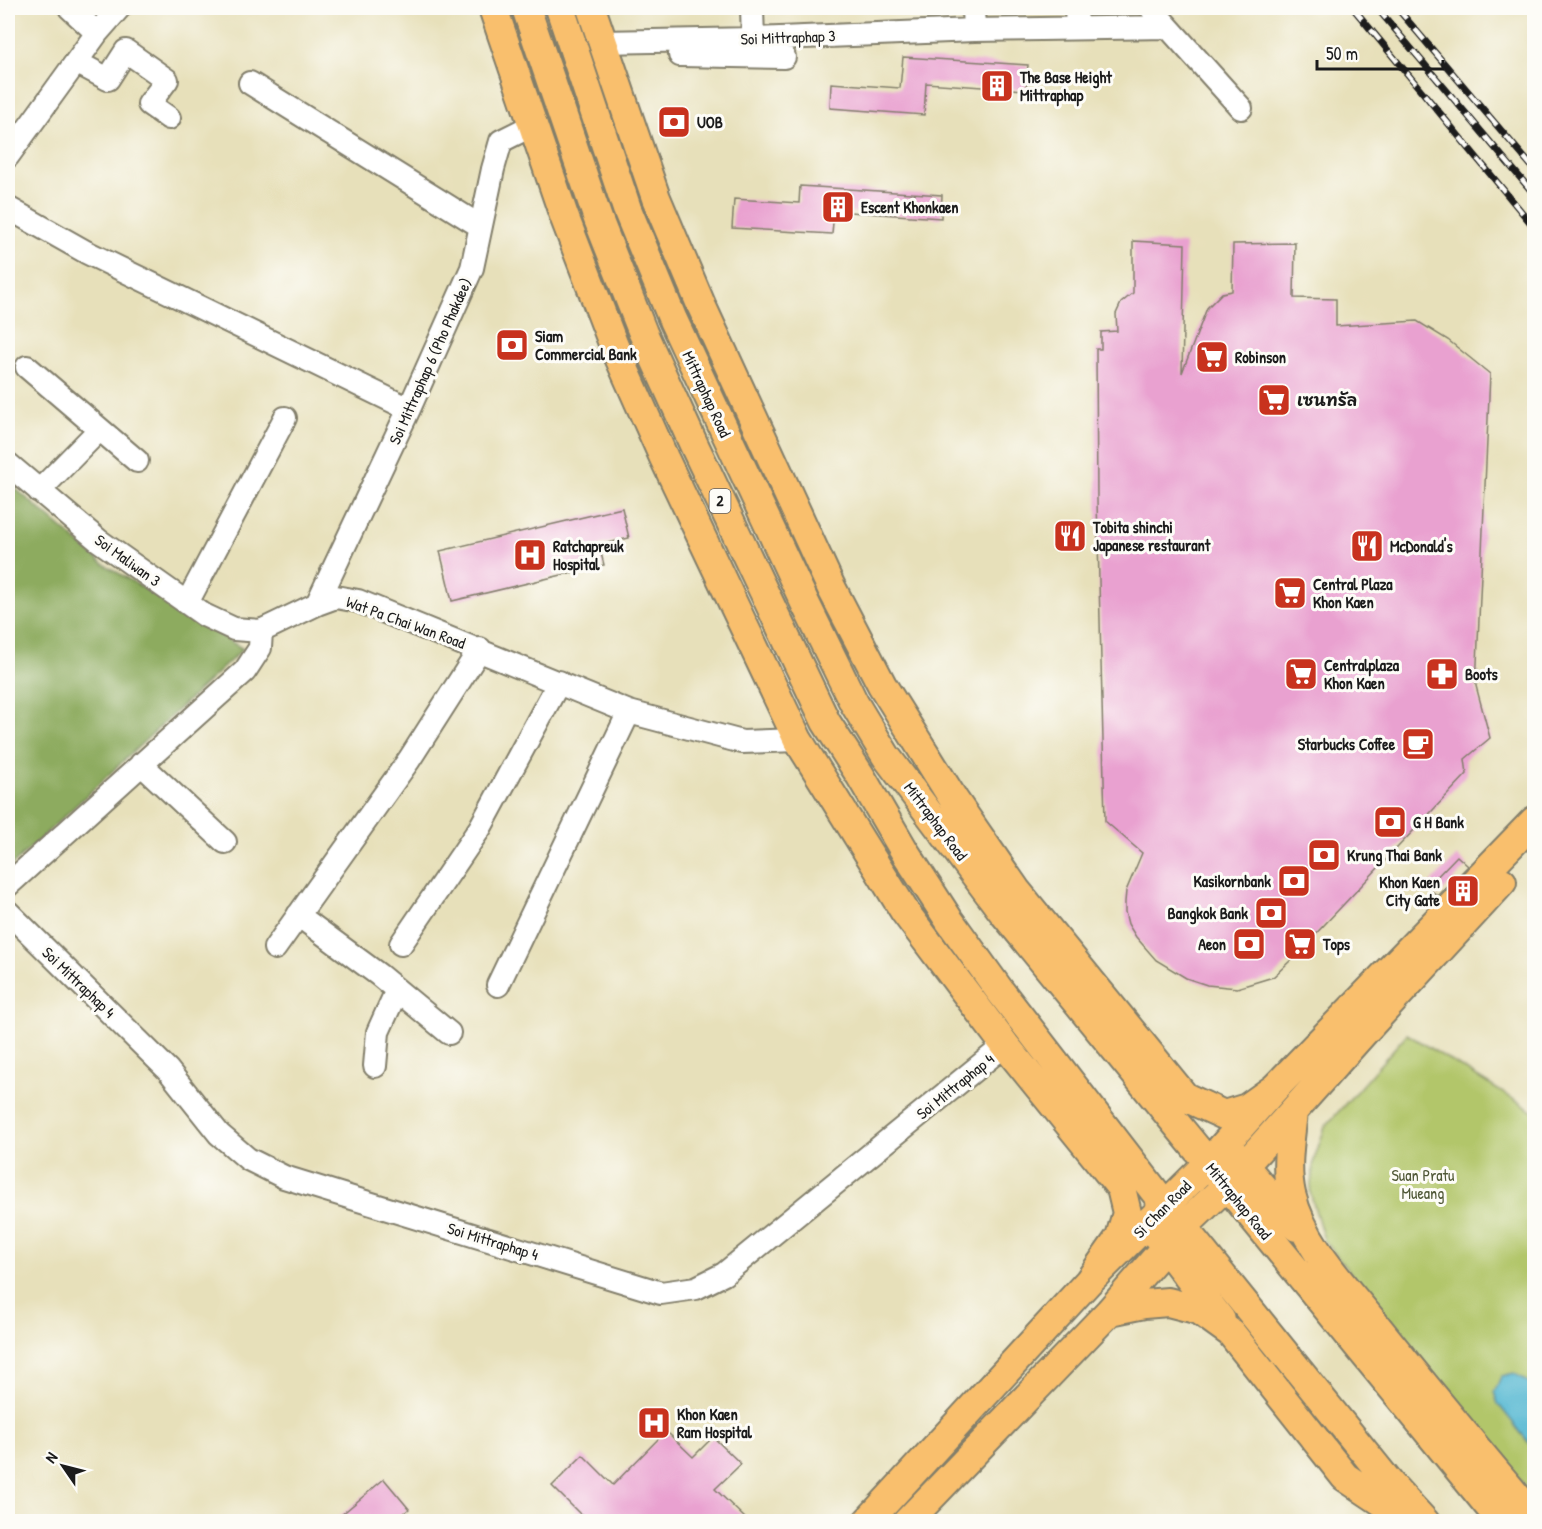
<svg xmlns="http://www.w3.org/2000/svg" width="1542" height="1529" font-family="'Patrick Hand','Playpen Sans Thai',sans-serif">
	<style>
		.green { fill: #b2c66a; stroke: #677143; stroke-width: 1.5 }
		.forest { fill: #8dab5e; stroke: #54643d; stroke-width: 1.5 }
		.water { fill: #53b7d2; stroke: #386a77; stroke-width: 1.5 }
		.building { fill: #e9a1d0 }
		.lines { fill: none; stroke-linecap: round; stroke-linejoin: round }
		.minor-casing { stroke: #827e6b; stroke-width: 26 }
		.major-casing { stroke: #827e6b; stroke-width: 32 }
		.minor { stroke: #fff; stroke-width: 22 }
		.major { stroke: #f9bf6d; stroke-width: 28 }
		.rail-casing { stroke: #1c1c1c; stroke-width: 7 }
		.rail { stroke: #fdfcf7; stroke-width: 4.5; stroke-dasharray: 14; stroke-linecap: butt }
		.labels { text-anchor: middle; stroke-width: 6; stroke-linejoin: round; paint-order: stroke }
		.shield { fill: #fdfcf7; stroke: #605f5e; stroke-width: 1.5 }
		.shield-label { font-size: 15px; font-weight: bold; fill: #1c1c1c }
		.street-label { font-size: 16px; fill: #1c1c1c; stroke: #fdfcf7 }
		.poi-label { font-size: 16px; font-weight: bold; fill: #1c1c1c; stroke: #fdfcf7; text-anchor: start }
		.park-label { font-size: 16px; fill: #505837; stroke: #fdfcf7 }
	</style>
	<rect width="100%" height="100%" fill="#fdfcf7"/>
	<filter id="ink" filterUnits="userSpaceOnUse"><feTurbulence type="fractalNoise" baseFrequency=".0167" numOctaves="2"/><feDisplacementMap in="SourceGraphic" scale="12" xChannelSelector="R" yChannelSelector="G"/><feConvolveMatrix kernelMatrix="1 2 1 2 8 2 1 2 1" color-interpolation-filters="sRGB"/></filter>
	<filter id="wash" filterUnits="userSpaceOnUse"><feTurbulence type="fractalNoise" baseFrequency=".008" numOctaves="4" result="noise"/><feDisplacementMap in="SourceGraphic" scale="24" xChannelSelector="R" yChannelSelector="G"/><feGaussianBlur stdDeviation="1.35" result="paint"/><feColorMatrix in="noise" values="0 0 0 0 0 0 0 0 0 0 0 0 0 0 0 0 0 1.4 0 .05"/><feComposite in="paint" operator="in"/></filter>
	<g filter="url(#wash)">
		<rect width="100%" height="100%" fill="#e7e0ba"/>
		<path class="green" d="M 1407,1034 L 1534,1112 L 1534,1393 L 1530,1384 L 1516,1427 L 1534,1449 L 1534,1498 L 1324,1240 L 1310,1192 L 1314,1160 L 1325,1127 Z"/>
		<path class="forest" d="M 8,482 L 102,563 L 243,649 L 8,869 Z"/>
		<path class="water" d="M 1514,1373 L 1530,1384 L 1534,1393 L 1534,1449 L 1498,1404 L 1494,1392 L 1502,1376 Z"/>
		<g id="blocks">
			<path class="building" d="M 903,57 L 1028,65 L 1026,90 L 926,83 L 924,115 L 830,108 L 831,83 L 900,88 Z
				M 800,186 L 942,195 L 941,218 L 834,211 L 832,234 L 732,228 L 734,199 L 799,203 Z
				M 1133,241 L 1185,244 L 1182,373 L 1207,308 L 1222,293 L 1232,291 L 1233,244 L 1295,243 L 1294,298 L 1336,299 L 1336,326 L 1417,321 L 1448,340 L 1490,374 L 1476,686 L 1490,738 L 1465,759 L 1467,774 L 1291,960 L 1273,977 L 1237,988 L 1207,985 L 1186,978 L 1156,960 L 1136,937 L 1128,924 L 1125,912 L 1125,902 L 1126,891 L 1142,853 L 1105,821 L 1097,500 L 1096,349 L 1101,349 L 1101,332 L 1117,331 L 1116,314 L 1121,303 L 1133,293 Z
				M 622,508 L 629,538 L 599,545 L 604,565 L 452,601 L 440,551 Z
				M 1457,856 L 1468,866 L 1438,896 L 1427,887 Z
				M 666,1431 L 693,1457 L 713,1437 L 741,1464 L 715,1489 L 748,1521 L 587,1521 L 552,1486 L 583,1455 L 613,1485 Z
				M 384,1479 L 409,1509 L 394,1521 L 334,1521 Z"/>
		</g>
	</g>
	<g filter="url(#ink)">
		<use href="#blocks" fill-opacity="0" stroke="#827e6b" stroke-width="1.5"/>
		<g class="lines">
			<g class="minor-casing">
				<path id="minor" d="M 70,8 L 97,33
					M 752,8 L 753,39
					M 973,8 L 974,30
					M 1076,8 L 1077,28
					M 1151,8 L 1241,108
					M 602,42 L 753,39 L 974,30 L 1168,27
					M 680,55 L 784,57
					M 76,62 L 108,79 L 126,51 L 167,80 L 149,104 L 169,118
					M 250,83 L 480,226
					M 8,156 L 97,33 L 119,8
					M 8,208 L 86,252 L 409,409
					M 27,367 L 137,461
					M 8,464 L 98,540 L 204,615 L 234,629 L 261,631 L 317,604 L 336,597 L 358,601 L 629,712 L 742,742 L 798,740
					M 39,491 L 99,430
					M 187,603 L 285,418
					M 317,604 L 409,409 L 472,268 L 493,169 L 501,141 L 533,125
					M 141,764 L 225,842
					M 8,885 L 245,671 L 260,648 L 261,631
					M 8,912 L 168,1070 L 219,1134 L 248,1159 L 284,1177 L 661,1293 L 696,1288 L 724,1274 L 1005,1045
					M 298,915 L 379,975 L 449,1033
					M 401,944 L 480,828 L 559,682
					M 275,948 L 409,760 L 480,649
					M 498,985 L 629,712
					M 375,1066 L 378,1032 L 397,990"/>
			</g>
			<g class="major-casing">
				<path id="major" d="M 493,8 L 564,216 L 614,346 L 664,458 L 798,740 L 905,912 L 1005,1045 L 1121,1188 L 1127,1213 L 1120,1237 L 1089,1281
					M 526,8 L 598,219 L 643,333 L 694,445 L 826,722 L 860,775 L 905,852 L 949,920 L 1000,991 L 1165,1205 L 1391,1485 L 1425,1522
					M 560,8 L 627,209 L 673,320 L 805,603 L 854,703 L 886,756 L 1003,912 L 1502,1522
					M 591,8 L 656,198 L 702,307 L 831,587 L 882,685 L 954,800 L 1016,890 L 1185,1097 L 1224,1115 L 1247,1108 L 1275,1088
					M 1293,1112 C 1290,1140 1285,1167 1291,1194 C 1303,1245 1343,1284 1374,1323 C 1427,1389 1480,1453 1534,1517
					M 1233,1153 L 1297,1227
					M 1154,1232 L 1221,1320
					M 1110,1311 L 1144,1304 L 1168,1302 L 1199,1310 L 1231,1333 L 1345,1477 L 1408,1519
					M 867,1522 L 1089,1281 L 1208,1163 L 1275,1088 L 1534,821
					M 907,1522 L 1110,1311 L 1183,1227 L 1226,1186 L 1364,1032 L 1502,882"/>
			</g>
			<use href="#minor" class="minor"/>
			<use href="#major" class="major"/>
			<g class="rail-casing">
				<path id="rail" d="M 1353,8 L 1534,227
					M 1377,8 L 1534,194
					M 1397,8 L 1534,169"/>
			</g>
			<use href="#rail" class="rail"/>
		</g>
	</g>
	<defs>
		<g id="building-square" transform="scale(1.725)"><rect x="-9" y="-9" width="18" height="18" rx="4" fill="#c8321e" stroke="#fdfcf7"/><path d="M-4-6H4V6H1V3H-1V6H-4ZM-2.5-4.3h1.7v1.8h-1.7ZM.8-4.3h1.7v1.8H.8ZM-2.5-1h1.7V.8h-1.7ZM.8-1h1.7V.8H.8Z" fill="#fff"/></g>
		<g id="bank-square" transform="scale(1.725)"><rect x="-9" y="-9" width="18" height="18" rx="4" fill="#c8321e" stroke="#fdfcf7"/><path d="M-6-4H6V4H-6ZM0-2.3a2.3 2.3 0 1 0 0 4.6a2.3 2.3 0 1 0 0-4.6Z" fill="#fff"/></g>
		<g id="supermarket-square" transform="scale(1.725)"><rect x="-9" y="-9" width="18" height="18" rx="4" fill="#c8321e" stroke="#fdfcf7"/><path d="M-6-5.5h2.5l.6 2H6L4.5 2H-2.5L-4.4-4H-6ZM-1.5 3.2a1.3 1.3 0 1 0 .1 0ZM3 3.2a1.3 1.3 0 1 0 .1 0Z" fill="#fff"/></g>
		<g id="restaurant-square" transform="scale(1.725)"><rect x="-9" y="-9" width="18" height="18" rx="4" fill="#c8321e" stroke="#fdfcf7"/><path d="M-5-6h1v4h1v-4h1v4h1v-4h1v5L-1.5 .5V6h-2V.5L-5-1ZM5-6V6H3V1.5H1.5Q1.5-4 5-6Z" fill="#fff"/></g>
		<g id="hospital-square" transform="scale(1.725)"><rect x="-9" y="-9" width="18" height="18" rx="4" fill="#c8321e" stroke="#fdfcf7"/><path d="M-5-5h3v3.5h4V-5h3V5h-3V1.5h-4V5h-3Z" fill="#fff"/></g>
		<g id="pharmacy-square" transform="scale(1.725)"><rect x="-9" y="-9" width="18" height="18" rx="4" fill="#c8321e" stroke="#fdfcf7"/><path d="M-2-6h4v4h4v4h-4v4h-4v-4h-4v-4h4Z" fill="#fff"/></g>
		<g id="cafe-square" transform="scale(1.725)"><rect x="-9" y="-9" width="18" height="18" rx="4" fill="#c8321e" stroke="#fdfcf7"/><path d="M-5.5-4.5H6V0H3Q3 3.5 0 3.5H-2.5Q-5.5 3.5-5.5 0ZM3-3.2v2h1.7v-2ZM-6 4.5H4V6H-6Z" fill="#fff"/></g>
	</defs>
	<g fill-rule="evenodd">
		<use href="#building-square" x="997" y="86"/>
		<use href="#bank-square" x="674" y="122"/>
		<use href="#building-square" x="838" y="207"/>
		<use href="#bank-square" x="512" y="345"/>
		<use href="#supermarket-square" x="1212" y="357"/>
		<use href="#supermarket-square" x="1274" y="400"/>
		<use href="#restaurant-square" x="1070" y="536"/>
		<use href="#restaurant-square" x="1367" y="546"/>
		<use href="#hospital-square" x="530" y="555"/>
		<use href="#supermarket-square" x="1290" y="593"/>
		<use href="#supermarket-square" x="1301" y="674"/>
		<use href="#pharmacy-square" x="1442" y="674"/>
		<use href="#cafe-square" x="1418" y="744"/>
		<use href="#bank-square" x="1390" y="822"/>
		<use href="#bank-square" x="1324" y="855"/>
		<use href="#bank-square" x="1294" y="881"/>
		<use href="#building-square" x="1463" y="891"/>
		<use href="#bank-square" x="1271" y="913"/>
		<use href="#bank-square" x="1249" y="944"/>
		<use href="#supermarket-square" x="1300" y="944"/>
		<use href="#hospital-square" x="654" y="1423"/>
	</g>
	<g class="labels">
		<rect class="shield" x="709.5" y="489" width="21" height="24" rx="4.5"/>
		<g class="shield-label">
			<text x="720" y="506">2</text>
		</g>
		<g class="street-label">
			<text transform="translate(788 37) rotate(-2)" y="6">Soi Mittraphap 3</text>
			<text transform="translate(430 361) rotate(-66)" y="6">Soi Mittraphap 6 (Pho Phakdee)</text>
			<text transform="translate(707 394) rotate(65)" y="6">Mittraphap Road</text>
			<text transform="translate(128 560) rotate(36)" y="6">Soi Maliwan 3</text>
			<text transform="translate(406 622) rotate(20)" y="6">Wat Pa Chai Wan Road</text>
			<text transform="translate(936 821) rotate(53)" y="6">Mittraphap Road</text>
			<text transform="translate(79 982) rotate(44)" y="6">Soi Mittraphap 4</text>
			<text transform="translate(955 1086) rotate(-39)" y="6">Soi Mittraphap 4</text>
			<text transform="translate(1239 1201) rotate(51)" y="6">Mittraphap Road</text>
			<text transform="translate(1162 1209) rotate(-45)" y="6">Si Chan Road</text>
			<text transform="translate(493 1241) rotate(17)" y="6">Soi Mittraphap 4</text>
		</g>
		<g class="poi-label">
			<text x="1020" y="83">The Base Height<tspan x="1020" dy="18">Mittraphap</tspan></text>
			<text x="697" y="128">UOB</text>
			<text x="861" y="213">Escent Khonkaen</text>
			<text x="535" y="342">Siam<tspan x="535" dy="18">Commercial Bank</tspan></text>
			<text x="1235" y="363">Robinson</text>
			<text x="1297" y="406">เซนทรัล</text>
			<text x="1093" y="533">Tobita shinchi<tspan x="1093" dy="18">Japanese restaurant</tspan></text>
			<text x="553" y="552">Ratchapreuk<tspan x="553" dy="18">Hospital</tspan></text>
			<text x="1390" y="552">McDonald's</text>
			<text x="1313" y="590">Central Plaza<tspan x="1313" dy="18">Khon Kaen</tspan></text>
			<text x="1324" y="671">Centralplaza<tspan x="1324" dy="18">Khon Kaen</tspan></text>
			<text x="1465" y="680">Boots</text>
			<text x="1395" y="750" text-anchor="end">Starbucks Coffee</text>
			<text x="1413" y="828">G H Bank</text>
			<text x="1347" y="861">Krung Thai Bank</text>
			<text x="1271" y="887" text-anchor="end">Kasikornbank</text>
			<text x="1440" y="888" text-anchor="end">Khon Kaen<tspan x="1440" dy="18">City Gate</tspan></text>
			<text x="1248" y="919" text-anchor="end">Bangkok Bank</text>
			<text x="1226" y="950" text-anchor="end">Aeon</text>
			<text x="1323" y="950">Tops</text>
			<text x="677" y="1420">Khon Kaen<tspan x="677" dy="18">Ram Hospital</tspan></text>
		</g>
		<g class="park-label">
			<text x="1423" y="1181">Suan Pratu<tspan x="1423" dy="18">Mueang</tspan></text>
		</g>
	</g>
	<rect width="1542" height="1529" fill="none" stroke="#fdfcf7" stroke-width="30"/>
	<g transform="translate(63 1466) rotate(305)" stroke="#fdfcf7" stroke-width="4.5" paint-order="stroke">
	<path d="M0-4.5L10 22L0 15L-10 22Z" fill="#1c1c1c"/>
	<text y="-9" font-size="16" font-weight="bold" text-anchor="middle" fill="#1c1c1c">N</text>
	</g>
	<path d="M1317 60v9h126v-9" fill="none" stroke="#1c1c1c" stroke-width="3"/>
	<text x="1326" y="60" font-size="18" fill="#1c1c1c" stroke="#fdfcf7" stroke-width="4.5" paint-order="stroke">50 m</text>
</svg>
